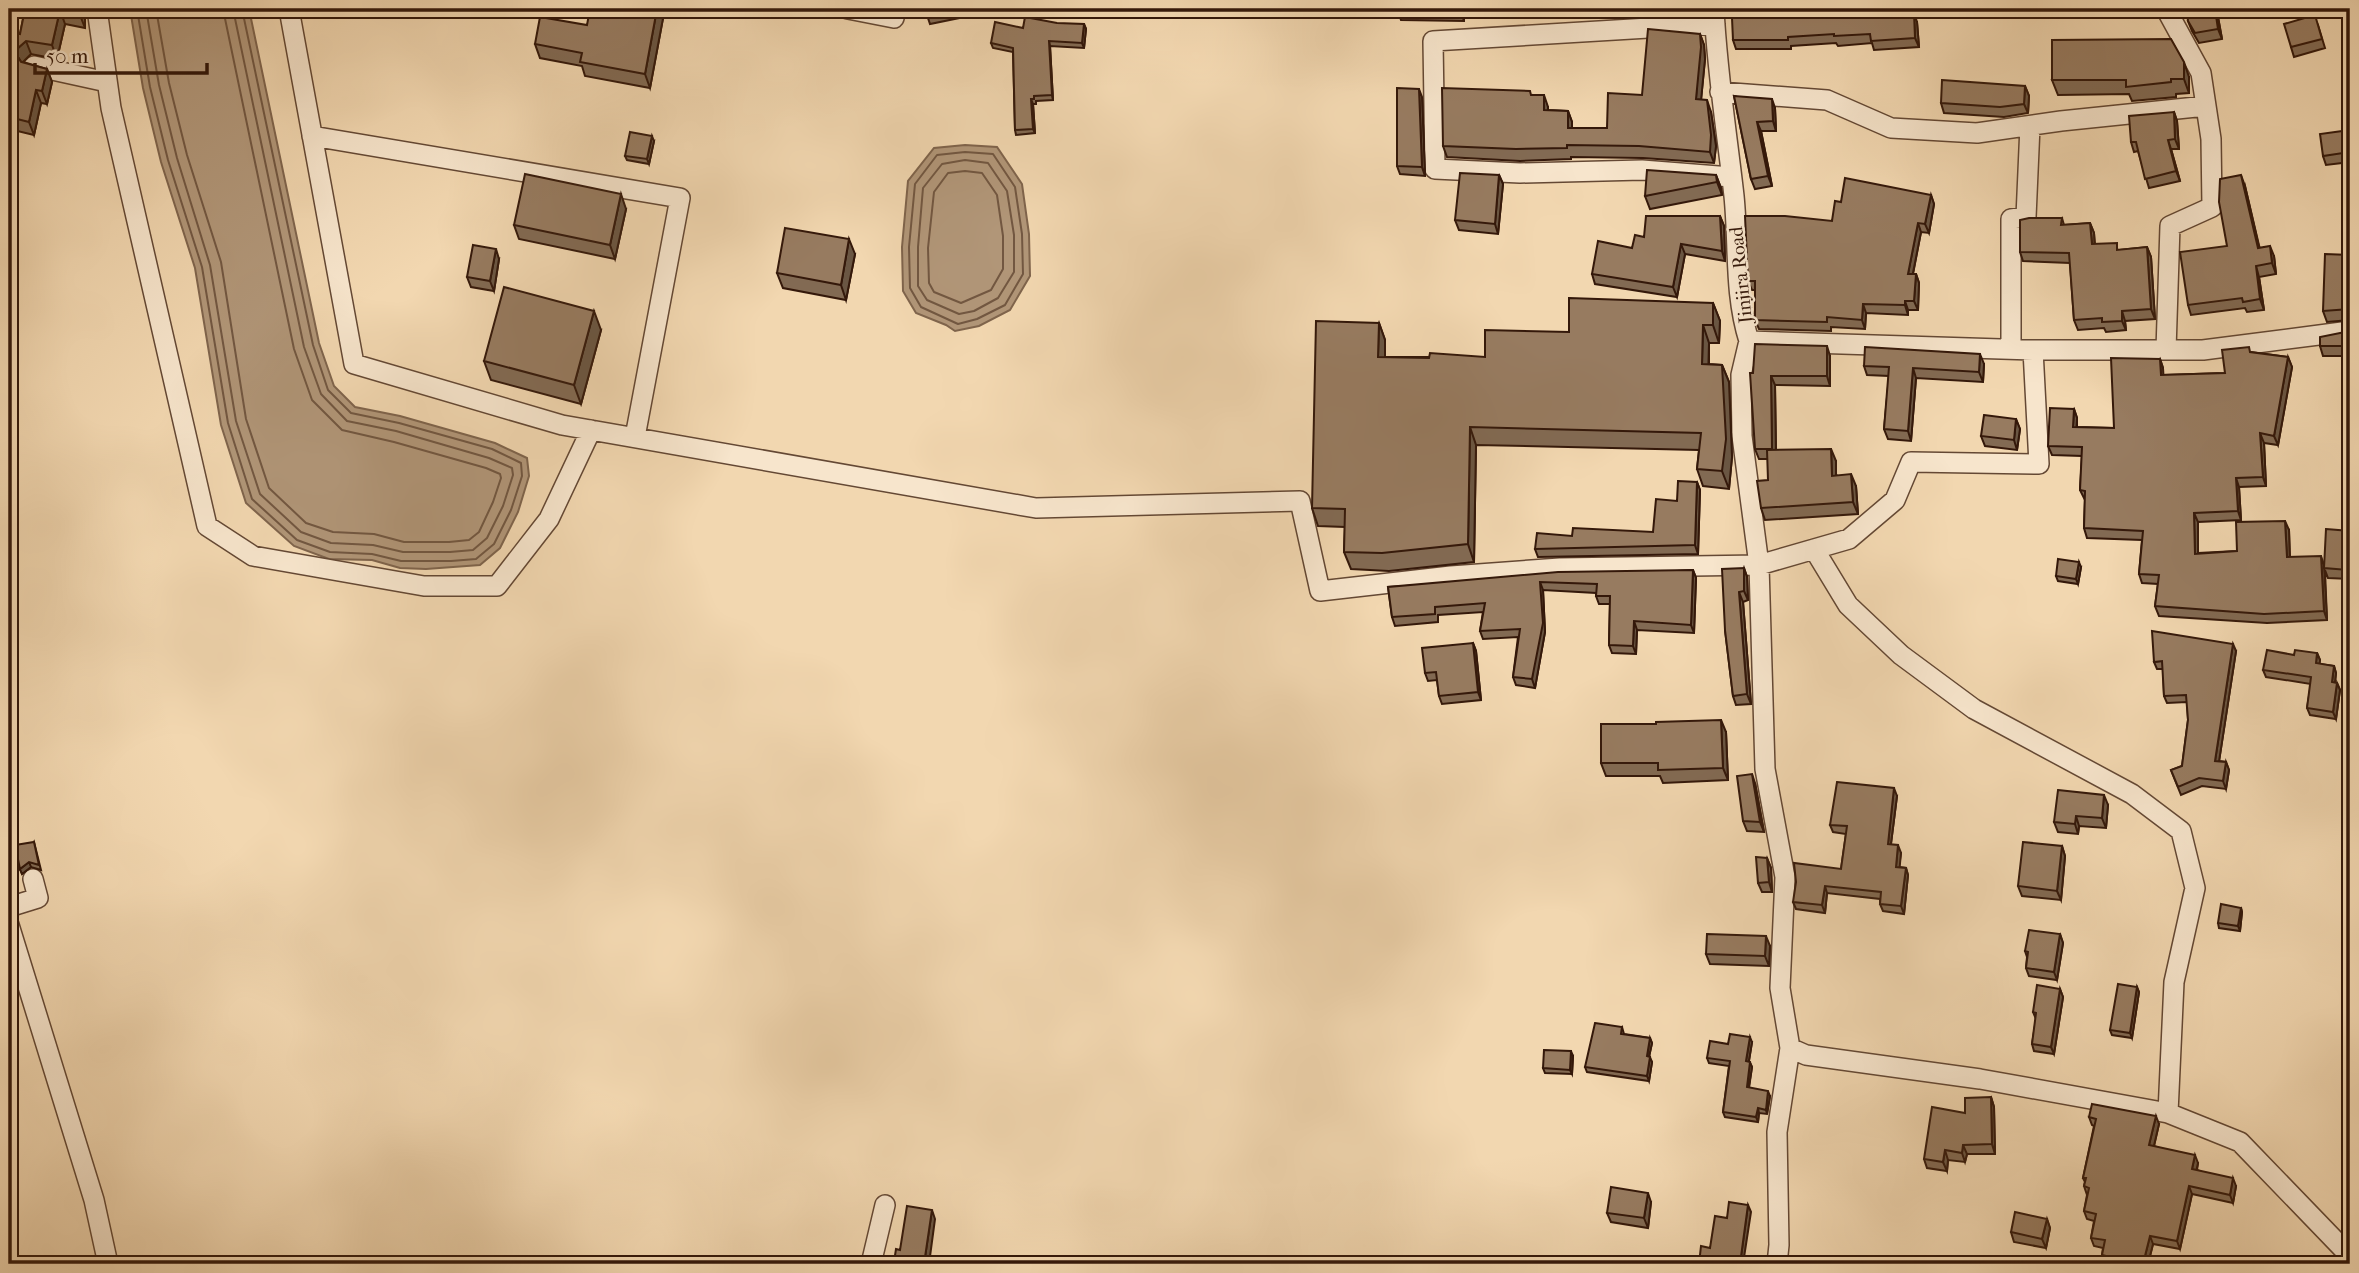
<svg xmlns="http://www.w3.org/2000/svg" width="2359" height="1273" font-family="'IM FELL French Canon',serif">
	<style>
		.water { fill: #b19678; stroke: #7f644c; stroke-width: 2 }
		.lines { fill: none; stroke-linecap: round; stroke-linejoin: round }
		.shore { stroke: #725741; stroke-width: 2 }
		.street-casing { stroke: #644834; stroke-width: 22 }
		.street { stroke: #f7e5cc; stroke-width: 19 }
		.wall { fill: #826a53; stroke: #34180a; stroke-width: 2 }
		.shaded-wall { fill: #6a5643; stroke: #34180a; stroke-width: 2 }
		.building { fill: #977b60; stroke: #34180a; stroke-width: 2 }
		.labels { text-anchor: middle; stroke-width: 5; stroke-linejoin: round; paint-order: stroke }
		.street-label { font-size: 19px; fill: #34180a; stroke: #f7e5cc }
	</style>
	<rect width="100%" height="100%" fill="#f2d7b0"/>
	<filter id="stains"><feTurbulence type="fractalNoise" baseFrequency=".00286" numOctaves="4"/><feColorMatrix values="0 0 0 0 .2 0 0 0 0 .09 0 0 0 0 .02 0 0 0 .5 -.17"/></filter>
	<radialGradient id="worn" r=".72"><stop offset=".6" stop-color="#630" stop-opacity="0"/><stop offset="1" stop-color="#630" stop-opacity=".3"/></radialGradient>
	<path class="water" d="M 130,9 L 249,9 L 319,343 L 334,386 L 355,407 L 400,416 L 495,443 L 527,458 L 529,476 L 518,512 L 500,548 L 480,565 L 426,569 L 400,568 L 372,560 L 329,559 L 294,546 L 246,503 L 221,425 L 195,268 L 161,162 L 143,88 Z
		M 965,145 L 997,147 L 1022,184 L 1029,234 L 1030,276 L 1010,310 L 979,326 L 955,331 L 946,325 L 916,313 L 903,291 L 902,247 L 908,181 L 934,148 Z"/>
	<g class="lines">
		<path class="shore" d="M 137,9 L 150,87 L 168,160 L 202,267 L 228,423 L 252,499 L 297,540 L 330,552 L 372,554 L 401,561 L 451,561 L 476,559 L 494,544 L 511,510 L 522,476 L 521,463 L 492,449 L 399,423 L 351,413 L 328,390 L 313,345 L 242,9
			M 146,9 L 159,85 L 177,158 L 210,265 L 236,421 L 260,494 L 301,532 L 331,543 L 373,545 L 403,552 L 450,552 L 473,550 L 487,538 L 503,506 L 513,475 L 512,468 L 489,458 L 396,431 L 347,421 L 321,394 L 304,347 L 233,9
			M 156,9 L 169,83 L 187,155 L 221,262 L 246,419 L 269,488 L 306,523 L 333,532 L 374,534 L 404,542 L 449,542 L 469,540 L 479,532 L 493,502 L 501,478 L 500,474 L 486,468 L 394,442 L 342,430 L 312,400 L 294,349 L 223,9
			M 965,152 L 993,154 L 1015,187 L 1022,234 L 1023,274 L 1005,305 L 977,319 L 958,324 L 921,307 L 910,288 L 909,247 L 915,184 L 937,155 Z
			M 965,160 L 988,163 L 1007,191 L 1014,235 L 1014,272 L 998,298 L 974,311 L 959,314 L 927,300 L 918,286 L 918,247 L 923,188 L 942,164 Z
			M 965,171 L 982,173 L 997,195 L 1003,236 L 1003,269 L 991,290 L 961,303 L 934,292 L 929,283 L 928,248 L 934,192 L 948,173 Z"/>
		<g class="street-casing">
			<path id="street" d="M 97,9 L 111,108 L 207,526 L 253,556 L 424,586 L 497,586 L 549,519 L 591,430
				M 289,9 L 354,364 L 562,425 L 1036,508 L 1300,501 L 1320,591 L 1451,576 L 1560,568 L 1759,565 L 1849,539 L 1895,500 L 1911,462 L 2039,464 L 2033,350
				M 848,9 L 894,18 L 892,9
				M 1714,9 C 1717,72 1727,134 1734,196 C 1739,246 1734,293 1749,341 L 2033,350 L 2203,350 L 2350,331
				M 1715,24 L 1433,41 L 1435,169 L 1520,173 L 1642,170 L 1731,177
				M 34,66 L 107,82
				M 1720,92 L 1827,100 L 1891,128 L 1977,133 L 2061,121 L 2206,106
				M 312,136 L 680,198 L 635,437
				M 1749,341 L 1741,375 L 1742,436 L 1759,565 L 1765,769 L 1785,877 L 1780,988 L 1790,1048 L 1806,1055 L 1980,1079 L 2168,1113 L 2240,1142 L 2350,1256
				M 2011,349 L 2011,219 L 2026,217 L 2030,126
				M 2166,350 L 2170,226 L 2212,207 L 2211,139 L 2201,73 L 2166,9
				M 1814,549 L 1848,605 L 1901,655 L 1974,709 L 2132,794 L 2181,831 L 2195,888 L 2174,982 L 2168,1113
				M 9,907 L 38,898 L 33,879
				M 9,925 L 94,1200 L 108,1264
				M 871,1264 L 885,1205
				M 1777,1264 L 1779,1245 L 1777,1132 L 1790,1048"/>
		</g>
		<use href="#street" class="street"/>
	</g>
	<path class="wall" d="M 25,9 L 85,9 L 85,28 L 65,24 L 57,59 L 31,54 L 23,62 L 47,69 L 52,82 L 47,104 L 41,103 L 34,135 L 9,129 L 9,32 L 20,34 Z
		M 925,9 L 988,9 L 989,12 L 930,24 Z
		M 1397,9 L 1464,9 L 1464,21 L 1401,20 Z
		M 664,13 L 650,88 L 585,76 L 582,66 L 540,58 L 535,44 L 587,25 Z
		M 1848,15 L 1917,22 L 1919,47 L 1874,50 L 1872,43 L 1838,46 L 1836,43 L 1791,46 L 1791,49 L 1736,49 L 1733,40 Z
		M 2218,17 L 2222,39 L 2199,43 L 2192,31 L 2188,21 Z
		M 1084,24 L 1086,29 L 1084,48 L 1050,46 L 1053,100 L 1036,101 L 1036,104 L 1033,104 L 1035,133 L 1016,135 L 1015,130 L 1013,52 L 993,48 L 991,43 L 1023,28 Z
		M 2318,25 L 2325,48 L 2294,57 L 2291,47 Z
		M 1700,34 L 1704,45 L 1705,59 L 1701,100 L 1711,112 L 1716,146 L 1714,163 L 1643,158 L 1571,157 L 1571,159 L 1520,161 L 1447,157 L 1443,146 L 1532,95 L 1548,107 L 1548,110 L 1568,111 L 1572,122 L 1572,128 L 1607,128 L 1642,95 Z
		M 2189,77 L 2189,93 L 2176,94 L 2176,97 L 2132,101 L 2129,94 L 2058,95 L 2052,80 Z
		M 2025,86 L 2029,96 L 2028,113 L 2004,117 L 1944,113 L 1941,103 Z
		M 1734,96 L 1775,108 L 1776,131 L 1761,131 L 1772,186 L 1755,189 L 1751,179 Z
		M 1422,97 L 1425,176 L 1400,174 L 1397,166 Z
		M 2174,112 L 2177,121 L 2179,149 L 2171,149 L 2180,181 L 2149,188 L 2138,151 L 2134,152 L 2131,142 Z
		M 2350,130 L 2350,162 L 2326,165 L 2323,156 Z
		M 654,141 L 649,164 L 627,160 L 625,156 Z
		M 1499,175 L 1503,184 L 1498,234 L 1459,230 L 1455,220 Z
		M 1716,175 L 1721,188 L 1722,195 L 1650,209 L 1645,196 Z
		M 2245,186 L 2259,247 L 2274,256 L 2276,274 L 2259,277 L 2264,310 L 2247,312 L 2245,308 L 2191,315 L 2188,305 L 2227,246 Z
		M 1931,195 L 1934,204 L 1929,233 L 1921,232 L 1913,274 L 1916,274 L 1919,283 L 1918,310 L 1908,310 L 1908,315 L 1866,313 L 1865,329 L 1831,327 L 1831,331 L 1759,329 L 1755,320 L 1755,290 L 1752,290 L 1748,281 L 1832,221 L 1841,202 Z
		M 626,209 L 615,259 L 519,239 L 514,225 Z
		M 1720,216 L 1724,226 L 1725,261 L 1685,254 L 1677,297 L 1595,284 L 1592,274 L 1632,248 L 1644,237 Z
		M 2062,218 L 2064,225 L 2090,223 L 2094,233 L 2095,244 L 2119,250 L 2147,247 L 2151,257 L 2155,319 L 2125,321 L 2126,330 L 2106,332 L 2104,328 L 2078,330 L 2074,320 L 2070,263 L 2023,261 L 2020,252 Z
		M 855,254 L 846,300 L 783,288 L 777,273 Z
		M 2350,255 L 2350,320 L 2327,322 L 2323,311 Z
		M 499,259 L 494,291 L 471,287 L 467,277 Z
		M 1713,303 L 1720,321 L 1719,343 L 1709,343 L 1709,364 L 1722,365 L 1729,382 L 1732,457 L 1729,489 L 1703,486 L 1697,469 L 1699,450 L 1476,445 L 1474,562 L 1389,571 L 1351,569 L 1344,552 L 1345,527 L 1318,526 L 1312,508 L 1379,323 L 1385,340 L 1385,357 L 1485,357 L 1569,332 Z
		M 601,330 L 581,404 L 491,380 L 484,361 Z
		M 2350,331 L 2350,356 L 2323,356 L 2320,346 Z
		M 2251,352 L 2288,357 L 2292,367 L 2278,445 L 2264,443 L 2266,486 L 2239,487 L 2241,520 L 2198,522 L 2198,553 L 2237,551 L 2289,530 L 2290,557 L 2324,565 L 2350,531 L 2350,579 L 2328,578 L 2325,570 L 2327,620 L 2267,623 L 2159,616 L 2155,606 L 2158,584 L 2142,583 L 2139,574 L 2142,540 L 2087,538 L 2084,528 L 2085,500 L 2080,490 L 2082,456 L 2052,455 L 2048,446 L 2074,409 L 2077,418 L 2077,427 L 2114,428 L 2160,359 L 2163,368 L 2163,375 L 2225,373 Z
		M 1830,356 L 1830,386 L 1775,385 L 1776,450 L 1836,461 L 1836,475 L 1856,486 L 1858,514 L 1765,520 L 1761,508 L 1768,480 L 1768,459 L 1759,459 L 1755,449 L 1753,373 Z
		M 1984,364 L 1983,382 L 1916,378 L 1911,441 L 1888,439 L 1884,429 L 1889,376 L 1867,375 L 1864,366 Z
		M 2016,419 L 2020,429 L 2017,450 L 1985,446 L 1981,436 Z
		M 1697,482 L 1700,490 L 1698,554 L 1538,557 L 1535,549 L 1572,536 L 1653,532 L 1677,501 Z
		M 2081,567 L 2078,584 L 2058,581 L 2056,576 Z
		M 1744,568 L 1747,577 L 1748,600 L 1743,602 L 1751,704 L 1736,705 L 1733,696 L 1725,630 Z
		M 1693,570 L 1696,578 L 1694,633 L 1637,630 L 1636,654 L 1612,653 L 1609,645 L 1610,604 L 1599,604 L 1596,596 L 1596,593 L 1543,590 L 1545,632 L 1535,688 L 1516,685 L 1513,677 L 1518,637 L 1483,639 L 1480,631 L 1483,612 L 1438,615 L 1438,622 L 1395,626 L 1392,617 L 1388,587 Z
		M 1473,643 L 1476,651 L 1481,700 L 1442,704 L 1439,696 L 1437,680 L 1428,681 L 1425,673 Z
		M 2236,651 L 2219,761 L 2226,762 L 2229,770 L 2226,789 L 2202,786 L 2181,795 L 2171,770 L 2182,766 L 2188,720 L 2187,702 L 2167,703 L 2164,696 L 2163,669 L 2157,669 L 2154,662 Z
		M 2317,653 L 2320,660 L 2319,664 L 2334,666 L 2336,673 L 2335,683 L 2337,683 L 2340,690 L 2336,719 L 2310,715 L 2307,708 L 2311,684 L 2266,677 L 2263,670 L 2294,655 Z
		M 1656,724 L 1726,732 L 1728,780 L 1663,783 L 1660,776 L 1606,776 L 1601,763 Z
		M 1755,783 L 1764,832 L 1747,831 L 1743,821 Z
		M 1897,796 L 1891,844 L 1901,853 L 1899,867 L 1906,868 L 1908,875 L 1904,914 L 1883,911 L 1880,904 L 1880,899 L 1827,893 L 1825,913 L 1796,909 L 1793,902 L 1841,869 L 1846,834 L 1833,832 L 1830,825 Z
		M 2108,805 L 2106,828 L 2079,826 L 2078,834 L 2058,832 L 2054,822 Z
		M 34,842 L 41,870 L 31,867 L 22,874 L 20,869 Z
		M 2062,846 L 2065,856 L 2061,900 L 2022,896 L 2018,886 Z
		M 1767,858 L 1771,868 L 1772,892 L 1762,892 L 1758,883 Z
		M 2241,908 L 2242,912 L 2240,931 L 2219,928 L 2218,923 Z
		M 2060,934 L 2063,943 L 2057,980 L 2029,976 L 2026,968 L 2027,957 L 2025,951 Z
		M 1770,946 L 1769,966 L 1710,964 L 1706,954 Z
		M 2137,987 L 2139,992 L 2132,1038 L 2112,1035 L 2110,1030 Z
		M 2060,989 L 2063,997 L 2054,1054 L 2034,1051 L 2032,1044 L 2036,1019 L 2033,1012 Z
		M 1622,1027 L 1624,1034 L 1650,1038 L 1652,1043 L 1649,1057 L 1652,1062 L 1649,1081 L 1587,1072 L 1585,1067 Z
		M 1752,1042 L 1749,1061 L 1752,1067 L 1749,1088 L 1770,1096 L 1767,1114 L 1759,1113 L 1758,1122 L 1725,1117 L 1723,1112 L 1729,1066 L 1709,1063 L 1707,1058 L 1728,1044 Z
		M 1573,1056 L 1572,1074 L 1545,1073 L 1543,1068 Z
		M 1991,1097 L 1994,1107 L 1995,1154 L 1967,1154 L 1965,1162 L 1948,1160 L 1947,1171 L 1927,1168 L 1924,1159 L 1965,1113 Z
		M 2089,1117 L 2159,1124 L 2154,1146 L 2198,1163 L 2197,1170 L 2236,1186 L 2233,1203 L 2192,1194 L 2180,1249 L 2153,1244 L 2148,1264 L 2105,1263 L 2102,1255 L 2103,1248 L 2094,1246 L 2091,1238 L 2094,1221 L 2087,1219 L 2084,1211 L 2087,1195 L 2084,1186 L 2085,1182 L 2083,1178 L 2094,1126 L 2092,1125 Z
		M 1651,1202 L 1648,1228 L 1611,1222 L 1607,1213 Z
		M 2047,1219 L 2050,1228 L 2046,1248 L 2014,1242 L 2011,1232 Z"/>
	<path class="shaded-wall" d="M 80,9 L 85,9 L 85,28 L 80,15 Z
		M 657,9 L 662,9 L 664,13 L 650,88 L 645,74 Z
		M 1460,9 L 1464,9 L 1464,21 Z
		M 2215,9 L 2218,17 L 2222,39 L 2218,29 Z
		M 60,10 L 65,24 L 57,59 L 52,45 Z
		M 1914,13 L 1917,22 L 1919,47 L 1915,38 Z
		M 1084,24 L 1086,29 L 1084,48 L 1082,43 Z
		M 1700,34 L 1704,45 L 1705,59 L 1700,111 L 1696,99 Z
		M 26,41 L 31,54 L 22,63 L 18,57 L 17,49 Z
		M 1049,41 L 1050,46 L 1053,100 L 1052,95 Z
		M 2184,62 L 2189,77 L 2189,93 L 2184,79 Z
		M 47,69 L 52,82 L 47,104 L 42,91 Z
		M 2025,86 L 2029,96 L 2028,113 L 2024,104 Z
		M 1419,89 L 1422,97 L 1425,176 L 1422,167 Z
		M 36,90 L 41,103 L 34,135 L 29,122 Z
		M 1544,95 L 1548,107 L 1548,122 L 1544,110 Z
		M 1031,99 L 1033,104 L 1035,133 L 1033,129 Z
		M 1772,99 L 1775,108 L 1776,131 L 1773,121 Z
		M 1707,100 L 1711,112 L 1716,146 L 1714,163 L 1710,152 Z
		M 1568,111 L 1572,122 L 1572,139 L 1568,128 Z
		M 2174,112 L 2177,121 L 2179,149 L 2175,139 Z
		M 1757,122 L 1761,131 L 1772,186 L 1768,176 Z
		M 652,136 L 654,141 L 649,164 L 647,159 Z
		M 2168,140 L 2171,149 L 2180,181 L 2176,171 Z
		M 1499,175 L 1503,184 L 1498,234 L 1495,224 Z
		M 1716,175 L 1721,188 L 1722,195 L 1717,182 Z
		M 2241,175 L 2245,186 L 2262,258 L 2258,248 Z
		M 621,194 L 626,209 L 615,259 L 610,245 Z
		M 1931,195 L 1934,204 L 1929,233 L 1925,224 Z
		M 1720,216 L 1724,226 L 1725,261 L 1722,251 Z
		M 1918,223 L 1921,232 L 1911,283 L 1908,274 Z
		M 2090,223 L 2094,233 L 2095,254 L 2092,244 Z
		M 849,239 L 855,254 L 846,300 L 841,285 Z
		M 1681,244 L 1685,254 L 1677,297 L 1673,287 Z
		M 2270,246 L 2274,256 L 2276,274 L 2272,263 Z
		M 2147,247 L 2151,257 L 2155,319 L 2151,309 Z
		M 496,249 L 499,259 L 494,291 L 490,281 Z
		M 2256,266 L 2259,277 L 2264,310 L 2260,299 Z
		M 1916,274 L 1919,283 L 1918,310 L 1914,301 Z
		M 1905,301 L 1908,310 L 1908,315 L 1905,305 Z
		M 1713,303 L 1720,321 L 1719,343 L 1713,325 Z
		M 1863,304 L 1866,313 L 1865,329 L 1862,320 Z
		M 594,311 L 601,330 L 581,404 L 574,385 Z
		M 2122,311 L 2125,321 L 2126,330 L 2122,321 Z
		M 1379,323 L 1385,340 L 1385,375 L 1378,357 Z
		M 1703,325 L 1709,343 L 1708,382 L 1702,364 Z
		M 1827,346 L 1830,356 L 1830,386 L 1827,376 Z
		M 1980,354 L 1984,364 L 1983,382 L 1979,372 Z
		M 2288,357 L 2292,367 L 2278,445 L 2274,436 Z
		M 2160,359 L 2163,368 L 2164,384 L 2161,375 Z
		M 1722,365 L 1729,382 L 1732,457 L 1729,489 L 1722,471 Z
		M 1913,368 L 1916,378 L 1911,441 L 1908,431 Z
		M 1771,376 L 1775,385 L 1776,459 L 1772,449 Z
		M 2074,409 L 2077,418 L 2076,436 L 2073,427 Z
		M 2016,419 L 2020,429 L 2017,450 L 2014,440 Z
		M 1470,427 L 1476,445 L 1474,562 L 1468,544 Z
		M 2260,433 L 2264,443 L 2266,486 L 2263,477 Z
		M 1831,449 L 1836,461 L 1836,488 L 1832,476 Z
		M 1851,474 L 1856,486 L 1858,514 L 1853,502 Z
		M 2236,478 L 2239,487 L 2241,520 L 2238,511 Z
		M 1697,482 L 1700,490 L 1698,554 L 1695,545 Z
		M 2194,513 L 2198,522 L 2198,563 L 2195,554 Z
		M 2285,521 L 2289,530 L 2290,567 L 2287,557 Z
		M 2350,531 L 2350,577 L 2348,570 Z
		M 2321,556 L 2324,565 L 2327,620 L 2324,611 Z
		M 2079,562 L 2081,567 L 2078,584 L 2076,579 Z
		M 1744,568 L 1747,577 L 1748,600 L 1744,591 Z
		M 1693,570 L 1696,578 L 1694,633 L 1691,625 Z
		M 1540,582 L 1543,590 L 1545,632 L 1535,688 L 1532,679 Z
		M 1739,592 L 1743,602 L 1751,704 L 1747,694 Z
		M 1634,621 L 1637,630 L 1636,654 L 1633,646 Z
		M 1473,643 L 1476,651 L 1481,700 L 1478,692 Z
		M 2233,644 L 2236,651 L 2218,768 L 2215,761 Z
		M 2317,653 L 2320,660 L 2319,670 L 2316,663 Z
		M 2334,666 L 2336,673 L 2334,690 L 2332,682 Z
		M 2337,683 L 2340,690 L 2336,719 L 2333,712 Z
		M 1721,720 L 1726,732 L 1728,780 L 1723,768 Z
		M 2226,762 L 2229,770 L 2226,789 L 2223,781 Z
		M 1752,774 L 1755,783 L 1764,832 L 1760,822 Z
		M 1894,788 L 1897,796 L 1890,851 L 1888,844 Z
		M 2104,795 L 2108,805 L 2106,828 L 2102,818 Z
		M 2076,816 L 2079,826 L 2078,834 L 2075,824 Z
		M 1898,845 L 1901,853 L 1899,874 L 1896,867 Z
		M 2062,846 L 2065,856 L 2061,900 L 2057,891 Z
		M 1767,858 L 1771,868 L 1772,892 L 1769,882 Z
		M 29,862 L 31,867 L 22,874 L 20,869 Z
		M 1906,868 L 1908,875 L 1904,914 L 1901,906 Z
		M 1825,886 L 1827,893 L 1825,913 L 1822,905 Z
		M 2241,908 L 2242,912 L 2240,931 L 2238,926 Z
		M 2060,934 L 2063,943 L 2057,980 L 2054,972 Z
		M 1766,936 L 1770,946 L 1769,966 L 1765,956 Z
		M 2137,987 L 2139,992 L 2132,1038 L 2130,1033 Z
		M 2060,989 L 2063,997 L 2054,1054 L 2051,1047 Z
		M 1750,1037 L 1752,1042 L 1748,1066 L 1746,1061 Z
		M 1650,1038 L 1652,1043 L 1648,1061 L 1647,1056 Z
		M 1571,1051 L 1573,1056 L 1572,1074 L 1570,1070 Z
		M 1650,1057 L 1652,1062 L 1649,1081 L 1647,1076 Z
		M 1750,1062 L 1752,1067 L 1748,1092 L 1747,1087 Z
		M 1768,1091 L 1770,1096 L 1767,1114 L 1766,1110 Z
		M 1991,1097 L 1994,1107 L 1995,1154 L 1992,1144 Z
		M 1758,1108 L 1759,1113 L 1758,1122 L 1756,1117 Z
		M 2156,1116 L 2159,1124 L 2152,1154 L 2149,1145 Z
		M 1963,1145 L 1967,1154 L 1965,1162 L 1962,1153 Z
		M 1945,1150 L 1948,1160 L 1947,1171 L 1943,1162 Z
		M 2195,1155 L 2198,1163 L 2195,1177 L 2192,1169 Z
		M 2233,1178 L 2236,1186 L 2233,1203 L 2230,1195 Z
		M 2189,1186 L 2192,1194 L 2180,1249 L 2177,1241 Z
		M 1648,1193 L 1651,1202 L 1648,1228 L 1644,1218 Z
		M 1748,1205 L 1751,1212 L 1743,1264 L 1740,1264 Z
		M 932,1210 L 935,1219 L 929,1264 L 924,1264 Z
		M 2047,1219 L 2050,1228 L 2046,1248 L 2042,1239 Z
		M 2150,1236 L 2153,1244 L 2148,1264 L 2143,1264 Z"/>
	<path class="building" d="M 25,9 L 80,9 L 80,15 L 60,10 L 52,45 L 26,41 L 17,49 L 18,57 L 21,62 L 47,69 L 42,91 L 36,90 L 29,122 L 9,117 L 9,32 L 20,34 Z
		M 590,9 L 657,9 L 645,74 L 580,62 L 582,53 L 535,44 L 540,17 L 587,25 Z
		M 1786,9 L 1845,9 L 1845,16 L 1914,13 L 1915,38 L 1871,41 L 1870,34 L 1834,36 L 1834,34 L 1788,37 L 1788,40 L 1733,40 L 1732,18 L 1786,18 Z
		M 2207,9 L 2215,9 L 2218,29 L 2195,33 L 2188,21 L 2187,12 Z
		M 2315,15 L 2322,39 L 2291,47 L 2284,24 Z
		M 1025,17 L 1057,23 L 1084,24 L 1082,43 L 1049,41 L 1052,95 L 1034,96 L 1034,99 L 1031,99 L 1033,129 L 1015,130 L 1013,48 L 991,43 L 995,22 L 1023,28 Z
		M 1648,29 L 1700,34 L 1701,47 L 1696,99 L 1707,100 L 1711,135 L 1710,152 L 1639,146 L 1567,145 L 1567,148 L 1516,149 L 1443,146 L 1442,88 L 1530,91 L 1531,95 L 1544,95 L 1544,110 L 1568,111 L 1568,128 L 1607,128 L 1608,93 L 1642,95 Z
		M 2171,39 L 2184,62 L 2184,79 L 2171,79 L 2171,82 L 2126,87 L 2126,80 L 2052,80 L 2052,40 Z
		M 1942,80 L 2025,86 L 2024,104 L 2000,107 L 1941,103 Z
		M 1397,88 L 1419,89 L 1422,167 L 1397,166 Z
		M 1734,96 L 1772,99 L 1773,121 L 1757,122 L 1768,176 L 1751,179 Z
		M 2174,112 L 2175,139 L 2168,140 L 2176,171 L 2145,179 L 2136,142 L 2131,142 L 2129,116 Z
		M 2350,130 L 2350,152 L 2323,156 L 2320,134 Z
		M 630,132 L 652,136 L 647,159 L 625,156 Z
		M 1647,170 L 1716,175 L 1717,182 L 1645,196 Z
		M 1460,173 L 1499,175 L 1495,224 L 1455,220 Z
		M 525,174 L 621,194 L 610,245 L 514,225 Z
		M 2241,175 L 2258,248 L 2270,246 L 2272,263 L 2256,266 L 2260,299 L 2243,302 L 2242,298 L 2188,305 L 2180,252 L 2227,246 L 2219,202 L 2220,179 Z
		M 1845,178 L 1931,195 L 1925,224 L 1918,223 L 1908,274 L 1916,274 L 1914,301 L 1905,301 L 1905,305 L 1863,304 L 1862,320 L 1827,317 L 1827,322 L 1755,320 L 1755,281 L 1748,281 L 1745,216 L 1785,216 L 1832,221 L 1835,201 L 1841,202 Z
		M 1646,216 L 1720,216 L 1722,251 L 1681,244 L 1673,287 L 1592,274 L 1598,241 L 1632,248 L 1635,235 L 1644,237 Z
		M 2029,218 L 2062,218 L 2061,225 L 2090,223 L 2092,244 L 2117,243 L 2117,250 L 2147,247 L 2151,309 L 2122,311 L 2122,321 L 2102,322 L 2102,318 L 2074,320 L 2069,253 L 2020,252 L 2020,220 Z
		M 785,228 L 849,239 L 841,285 L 777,273 Z
		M 473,245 L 496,249 L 490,281 L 467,277 Z
		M 2325,254 L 2350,255 L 2350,309 L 2323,311 Z
		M 504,287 L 594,311 L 574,385 L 484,361 Z
		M 1569,298 L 1713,303 L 1713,325 L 1703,325 L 1702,364 L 1722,365 L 1726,439 L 1722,471 L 1697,469 L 1701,433 L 1470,427 L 1468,544 L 1382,553 L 1344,552 L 1345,509 L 1312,508 L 1316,321 L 1379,323 L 1378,357 L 1429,358 L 1430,353 L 1485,357 L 1485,330 L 1569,332 Z
		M 2350,331 L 2350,346 L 2320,346 L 2320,337 Z
		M 1755,344 L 1827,346 L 1827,376 L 1771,376 L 1772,449 L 1755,449 L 1750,373 L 1753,373 Z
		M 1865,347 L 1980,354 L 1979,372 L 1913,368 L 1908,431 L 1884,429 L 1889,367 L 1864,366 Z
		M 2249,347 L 2250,352 L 2288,357 L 2274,436 L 2260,433 L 2263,477 L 2236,478 L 2238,511 L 2194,513 L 2195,554 L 2237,551 L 2236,522 L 2285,521 L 2287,557 L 2321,556 L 2324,611 L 2264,614 L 2155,606 L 2159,575 L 2139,574 L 2143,531 L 2084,528 L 2085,491 L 2080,490 L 2082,447 L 2048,446 L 2050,408 L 2074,409 L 2073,427 L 2114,428 L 2111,358 L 2160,359 L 2161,375 L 2225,373 L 2222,350 Z
		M 1984,415 L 2016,419 L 2014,440 L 1981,436 Z
		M 1831,449 L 1832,476 L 1851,474 L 1853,502 L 1761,508 L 1757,481 L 1768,480 L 1767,450 Z
		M 1678,481 L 1697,482 L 1695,545 L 1535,549 L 1537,533 L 1572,536 L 1573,528 L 1653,532 L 1656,499 L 1677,501 Z
		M 2326,529 L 2350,531 L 2348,570 L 2324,568 Z
		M 2058,559 L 2079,562 L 2076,579 L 2056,576 Z
		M 1744,568 L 1744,591 L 1739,592 L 1747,694 L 1733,696 L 1725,630 L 1722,569 Z
		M 1693,570 L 1691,625 L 1634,621 L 1633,646 L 1609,645 L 1610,596 L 1596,596 L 1597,584 L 1540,582 L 1543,623 L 1532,679 L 1513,677 L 1520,629 L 1480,631 L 1485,603 L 1435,607 L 1435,614 L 1392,617 L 1388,587 L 1558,572 Z
		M 2152,631 L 2233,644 L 2215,761 L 2226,762 L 2223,781 L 2199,778 L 2178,787 L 2171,770 L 2182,766 L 2188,720 L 2186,695 L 2164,696 L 2162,661 L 2154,662 Z
		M 1473,643 L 1478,692 L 1439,696 L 1436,672 L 1425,673 L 1422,648 Z
		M 2267,650 L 2294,655 L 2295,650 L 2317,653 L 2316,663 L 2334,666 L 2332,682 L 2337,683 L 2333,712 L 2307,708 L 2311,677 L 2263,670 Z
		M 1721,720 L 1723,768 L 1658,770 L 1658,763 L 1601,763 L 1601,724 L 1656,724 L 1656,722 Z
		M 1752,774 L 1760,822 L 1743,821 L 1737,776 Z
		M 1837,782 L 1894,788 L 1888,844 L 1898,845 L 1896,867 L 1906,868 L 1901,906 L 1880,904 L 1881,892 L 1825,886 L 1822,905 L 1793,902 L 1796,882 L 1794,863 L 1841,869 L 1847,826 L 1830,825 Z
		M 2058,790 L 2104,795 L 2102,818 L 2076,816 L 2075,824 L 2054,822 Z
		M 34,842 L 39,865 L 29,862 L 20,869 L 15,845 Z
		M 2023,842 L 2062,846 L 2057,891 L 2018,886 Z
		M 1756,857 L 1767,858 L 1769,882 L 1758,883 Z
		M 2221,904 L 2241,908 L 2238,926 L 2218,923 Z
		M 2029,930 L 2060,934 L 2054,972 L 2026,968 L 2028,952 L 2025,951 Z
		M 1707,934 L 1766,936 L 1765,956 L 1706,954 Z
		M 2118,984 L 2137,987 L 2130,1033 L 2110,1030 Z
		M 2037,985 L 2060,989 L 2051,1047 L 2032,1044 L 2036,1013 L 2033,1012 Z
		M 1595,1023 L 1622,1027 L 1621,1034 L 1650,1038 L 1647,1056 L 1650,1057 L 1647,1076 L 1585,1067 Z
		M 1730,1034 L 1750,1037 L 1746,1061 L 1750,1062 L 1747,1087 L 1768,1091 L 1766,1110 L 1758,1108 L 1756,1117 L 1723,1112 L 1730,1061 L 1707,1058 L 1710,1041 L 1728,1044 Z
		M 1544,1050 L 1571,1051 L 1570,1070 L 1543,1068 Z
		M 1991,1097 L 1992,1144 L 1963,1145 L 1962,1153 L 1945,1150 L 1943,1162 L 1924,1159 L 1932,1107 L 1965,1113 L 1965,1098 Z
		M 2092,1104 L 2156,1116 L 2149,1145 L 2195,1155 L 2192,1169 L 2233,1178 L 2230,1195 L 2189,1186 L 2177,1241 L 2150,1236 L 2143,1264 L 2138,1264 L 2102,1255 L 2105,1240 L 2091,1238 L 2096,1214 L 2084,1211 L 2089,1188 L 2084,1186 L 2086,1178 L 2083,1178 L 2096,1119 L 2089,1117 Z
		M 1611,1187 L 1648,1193 L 1644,1218 L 1607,1213 Z
		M 1729,1202 L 1748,1205 L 1740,1264 L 1699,1264 L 1701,1246 L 1710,1248 L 1715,1216 L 1727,1218 Z
		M 907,1206 L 932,1210 L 924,1264 L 874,1264 L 879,1260 L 894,1262 L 896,1249 L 900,1250 Z
		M 2015,1212 L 2047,1219 L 2042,1239 L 2011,1232 Z
		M 598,1259 L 636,1264 L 597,1264 Z"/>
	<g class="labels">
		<g class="street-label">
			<text transform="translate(1740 275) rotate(-96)" y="7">Jinjira Road</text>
		</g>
	</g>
	<rect width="2359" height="1273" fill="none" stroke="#f2d7b0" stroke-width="35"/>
	<rect x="10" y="10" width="2338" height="1252" fill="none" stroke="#34180a" stroke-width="3.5"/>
	<rect x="18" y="18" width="2324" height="1238" fill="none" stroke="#34180a" stroke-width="2"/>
	<path d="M35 63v10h172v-10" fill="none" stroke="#34180a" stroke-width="3.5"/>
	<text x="46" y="63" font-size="21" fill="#34180a" stroke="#f7e5cc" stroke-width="5" paint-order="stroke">50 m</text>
	<rect width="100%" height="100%" filter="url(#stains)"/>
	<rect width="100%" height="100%" fill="url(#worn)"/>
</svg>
